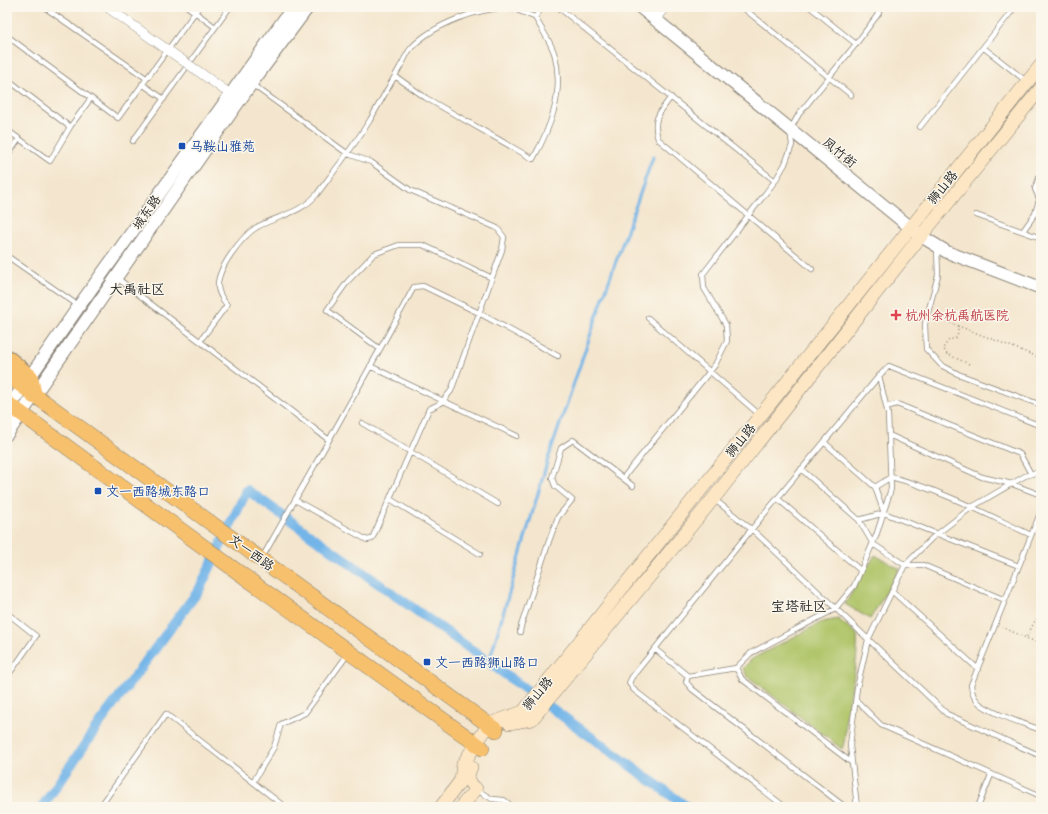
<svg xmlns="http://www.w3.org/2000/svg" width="1048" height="814" font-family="Mynerve,'LXGW WenKai TC',sans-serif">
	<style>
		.park { fill: #afc468; stroke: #667042 }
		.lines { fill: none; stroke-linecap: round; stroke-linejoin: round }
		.stream { stroke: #73b5e8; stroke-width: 3 }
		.canal { stroke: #73b5e8; stroke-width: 10 }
		.service-casing { stroke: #888175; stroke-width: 6 }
		.minor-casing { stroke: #888175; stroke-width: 10 }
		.tertiary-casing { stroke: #888175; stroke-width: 14 }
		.secondary-casing { stroke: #888175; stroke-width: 14 }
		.primary-casing { stroke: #888175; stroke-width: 16 }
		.trunk-casing { stroke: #888175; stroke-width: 18 }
		.path { stroke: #888175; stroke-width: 1.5; stroke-dasharray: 1 3; stroke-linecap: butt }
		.service { stroke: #fff; stroke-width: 4.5 }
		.minor { stroke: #fff; stroke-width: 9 }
		.tertiary { stroke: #fff; stroke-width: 12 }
		.secondary { stroke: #fce6c4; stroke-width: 13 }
		.primary { stroke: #f7c06c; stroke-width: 15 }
		.trunk { stroke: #f7c06c; stroke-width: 16 }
		.minor-bridge-casing { stroke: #888175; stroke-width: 10; stroke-linecap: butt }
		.minor-bridge { stroke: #fff; stroke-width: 9 }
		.transit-dot { fill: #1a4fb4; stroke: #fbf7ec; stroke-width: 1.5 }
		.health-dot { fill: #e0444e; stroke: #fbf7ec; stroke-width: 1.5 }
		.labels { text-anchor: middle; stroke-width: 3; stroke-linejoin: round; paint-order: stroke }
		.transit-label { font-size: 13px; fill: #164399; stroke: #fbf7ec; text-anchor: start }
		.street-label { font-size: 13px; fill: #1c1c1c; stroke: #fbf7ec }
		.health-label { font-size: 13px; fill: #be3a42; stroke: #fbf7ec; text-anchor: start }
		.neighbourhood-label { font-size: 14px; fill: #1c1c1c; stroke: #fbf7ec }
	</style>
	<rect width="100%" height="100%" fill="#fbf7ec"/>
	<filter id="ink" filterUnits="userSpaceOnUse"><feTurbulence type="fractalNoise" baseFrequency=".025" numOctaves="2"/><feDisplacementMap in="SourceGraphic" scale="8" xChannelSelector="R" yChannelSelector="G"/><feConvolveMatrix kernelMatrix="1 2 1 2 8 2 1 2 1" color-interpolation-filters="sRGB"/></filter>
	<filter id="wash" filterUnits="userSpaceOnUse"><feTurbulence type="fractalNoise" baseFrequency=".012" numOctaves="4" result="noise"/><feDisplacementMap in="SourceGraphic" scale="16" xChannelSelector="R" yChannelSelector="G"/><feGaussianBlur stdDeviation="0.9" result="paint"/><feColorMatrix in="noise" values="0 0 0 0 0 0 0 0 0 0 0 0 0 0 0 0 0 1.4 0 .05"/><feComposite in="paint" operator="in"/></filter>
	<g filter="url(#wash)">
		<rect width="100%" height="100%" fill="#f4e6ce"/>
		<path class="park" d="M 875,555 L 900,569 L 870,619 L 845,604 Z
			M 838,619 L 857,634 C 859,663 850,690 846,718 C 845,729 846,738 842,749 L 747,676 L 743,668 L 752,659 L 822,622 Z"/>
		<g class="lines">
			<path class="stream" d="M 489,662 L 548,459 L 603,298 L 653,157"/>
			<path class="canal" d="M 42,807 L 99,724 L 199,590 L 247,490 L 476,653 L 687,807"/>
		</g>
	</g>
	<g filter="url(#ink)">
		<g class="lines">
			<g class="service-casing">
				<path id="service" d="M 44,7 L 146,78
					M 188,7 L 215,27
					M 558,7 L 775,181
					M 742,7 L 851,95
					M 535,17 L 543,7
					M 7,36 L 118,118 L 199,7
					M 856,44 L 879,13 L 872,7
					M 984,48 L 1026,81
					M 7,79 L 70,127
					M 142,84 L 164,99
					M 253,85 L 348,154 L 371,162 L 410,190 L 497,228 L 504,237 L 502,250 L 451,391 L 441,403 L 429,409 L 372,539 L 367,540 L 295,500
					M 671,97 C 659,113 652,119 658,139 L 812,269
					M 920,127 L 1015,7
					M 7,130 L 50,161 L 70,127 L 91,98
					M 133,141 L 230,7
					M 7,156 L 19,139
					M 1040,201 L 1035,189 L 1041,171
					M 976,215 L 1041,238
					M 1023,231 L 1035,214 L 1039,200
					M 937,249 L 938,275 L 925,324 L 926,349 L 941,365 L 958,374 L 1041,405
					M 7,256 L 79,306
					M 117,278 L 329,440 L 262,558
					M 648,318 L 760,415
					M 200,341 L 227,305 C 223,300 218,293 218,286 C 217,269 242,236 257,227 C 277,216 302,213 317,194 C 335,170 354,146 370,120 C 380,102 390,85 400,67 C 404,61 407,52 412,47 C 433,25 482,5 512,9 C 520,10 528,15 535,17 C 541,29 552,43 555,56 C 564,93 551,127 533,159 L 426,98 L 395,76
					M 380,349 L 414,287 L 423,286 L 479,313 L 558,356
					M 370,366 L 517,436
					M 886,407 L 897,404 L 1020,454 L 1031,474
					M 362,423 L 498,504
					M 889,435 L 982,477 L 1012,484 L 1041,495
					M 329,440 L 380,349 L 327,310 L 348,281 L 374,254 L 399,245 L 423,245 L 492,278
					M 824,442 L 875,487 L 884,513 L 1019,566
					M 801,469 L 859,520 L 884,513
					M 623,478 L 715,365 L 727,341 L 726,325 L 704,288 L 703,274 L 775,181 L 785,164 L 792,145 L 790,130 L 799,114 L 856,44 L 810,7
					M 875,487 L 891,477 C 939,489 986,514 1031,535
					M 777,498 L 860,570
					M 390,499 L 480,554
					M 714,499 L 756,533 L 947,714 L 1041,756
					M 1041,511 L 971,685 C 972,692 973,697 978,702 C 989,713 1025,724 1041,730
					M 859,520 L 873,544 L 905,565 L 923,565 L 1005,600
					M 892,591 L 978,669
					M 7,613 L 36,636 L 7,677
					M 520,632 L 521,626 L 549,541 L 558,517 L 572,500 L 555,486 L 552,478 L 561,448 L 573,440 L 633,486
					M 655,649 L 688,676
					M 736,668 L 688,676 L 686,682 L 692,689 L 845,807
					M 856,700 L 881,725 L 1041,796
					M 852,763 L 742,679 L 736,668 L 751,653 L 835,609 L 854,586 L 876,536 L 891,489 L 888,414 L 879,376 L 889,366 L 1041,426
					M 253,782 L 274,747 L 281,724 L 305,713 L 348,654
					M 477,790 L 492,799 L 504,800 L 513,807
					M 100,807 L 166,714 L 285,807
					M 785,807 L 634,690 L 629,683 L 632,677 L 751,530 L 879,376
					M 857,807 L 850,745 L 857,688 L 868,640 L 905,565 L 932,538 L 972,507 L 1025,476 L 1041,471
					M 978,807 L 991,775"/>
			</g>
			<g class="minor-casing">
				<path id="minor" d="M 107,7 L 182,60
					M 655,19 L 665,7
					M 195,69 L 230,94"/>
			</g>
			<g class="tertiary-casing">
				<path id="tertiary" d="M 640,7 L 921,236 L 947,252 L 1041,288
					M 7,410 L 79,306 L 293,7
					M 7,434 L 251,84 L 308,7"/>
			</g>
			<g class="secondary-casing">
				<path id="secondary" d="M 509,723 L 532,719 L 713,499 L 921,236 L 1041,88
					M 441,807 L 461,780 L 463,764 L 489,724 L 523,712 L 1041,65
					M 461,807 L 476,789 C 468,782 466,777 471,767"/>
			</g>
			<g class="primary-casing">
				<path id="primary" d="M 7,375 L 496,730
					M 7,403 L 238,572 L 482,748"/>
			</g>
			<g class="trunk-casing">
				<path id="trunk" d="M 7,358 L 30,377 L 34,396"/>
			</g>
			<path class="path" d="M 935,317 L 1041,358
				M 958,326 L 958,333 L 956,338 L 949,340 L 943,348 L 947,354 L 969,364
				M 1041,620 L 1036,619 L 1026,638 L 1041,644
				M 1002,627 L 1026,638"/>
			<use href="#service" class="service"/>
			<use href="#minor" class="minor"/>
			<use href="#tertiary" class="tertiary"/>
			<use href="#secondary" class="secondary"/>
			<use href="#primary" class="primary"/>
			<use href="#trunk" class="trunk"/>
			<g class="minor-bridge-casing">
				<path id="minor-bridge" d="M 182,60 L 195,69"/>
			</g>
			<use href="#minor-bridge" class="minor-bridge"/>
		</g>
	</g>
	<g class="transit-dot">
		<rect x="178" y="142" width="8" height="8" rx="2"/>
		<rect x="94" y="487" width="8" height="8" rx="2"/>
		<rect x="423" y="658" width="8" height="8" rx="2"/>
	</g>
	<path class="health-dot" d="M894 309h4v4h4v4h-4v4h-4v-4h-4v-4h4z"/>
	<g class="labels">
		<g class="transit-label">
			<text x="190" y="151">马鞍山雅苑</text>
			<text x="106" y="496">文一西路城东路口</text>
			<text x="435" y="667">文一西路狮山路口</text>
		</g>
		<g class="street-label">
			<text transform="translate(840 152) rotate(39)" y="5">凤竹街</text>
			<text transform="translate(942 187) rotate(-51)" y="5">狮山路</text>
			<text transform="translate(146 212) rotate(-55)" y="5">城东路</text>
			<text transform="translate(740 440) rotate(-51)" y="5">狮山路</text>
			<text transform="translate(252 552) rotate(36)" y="5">文一西路</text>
			<text transform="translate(537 693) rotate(-50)" y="5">狮山路</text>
		</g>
		<g class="health-label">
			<text x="905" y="320">杭州余杭禹航医院</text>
		</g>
		<g class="neighbourhood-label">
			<text x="137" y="294">大禹社区</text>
			<text x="799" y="611">宝塔社区</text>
		</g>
	</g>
	<rect width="1048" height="814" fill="none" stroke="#fbf7ec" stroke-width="24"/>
</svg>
